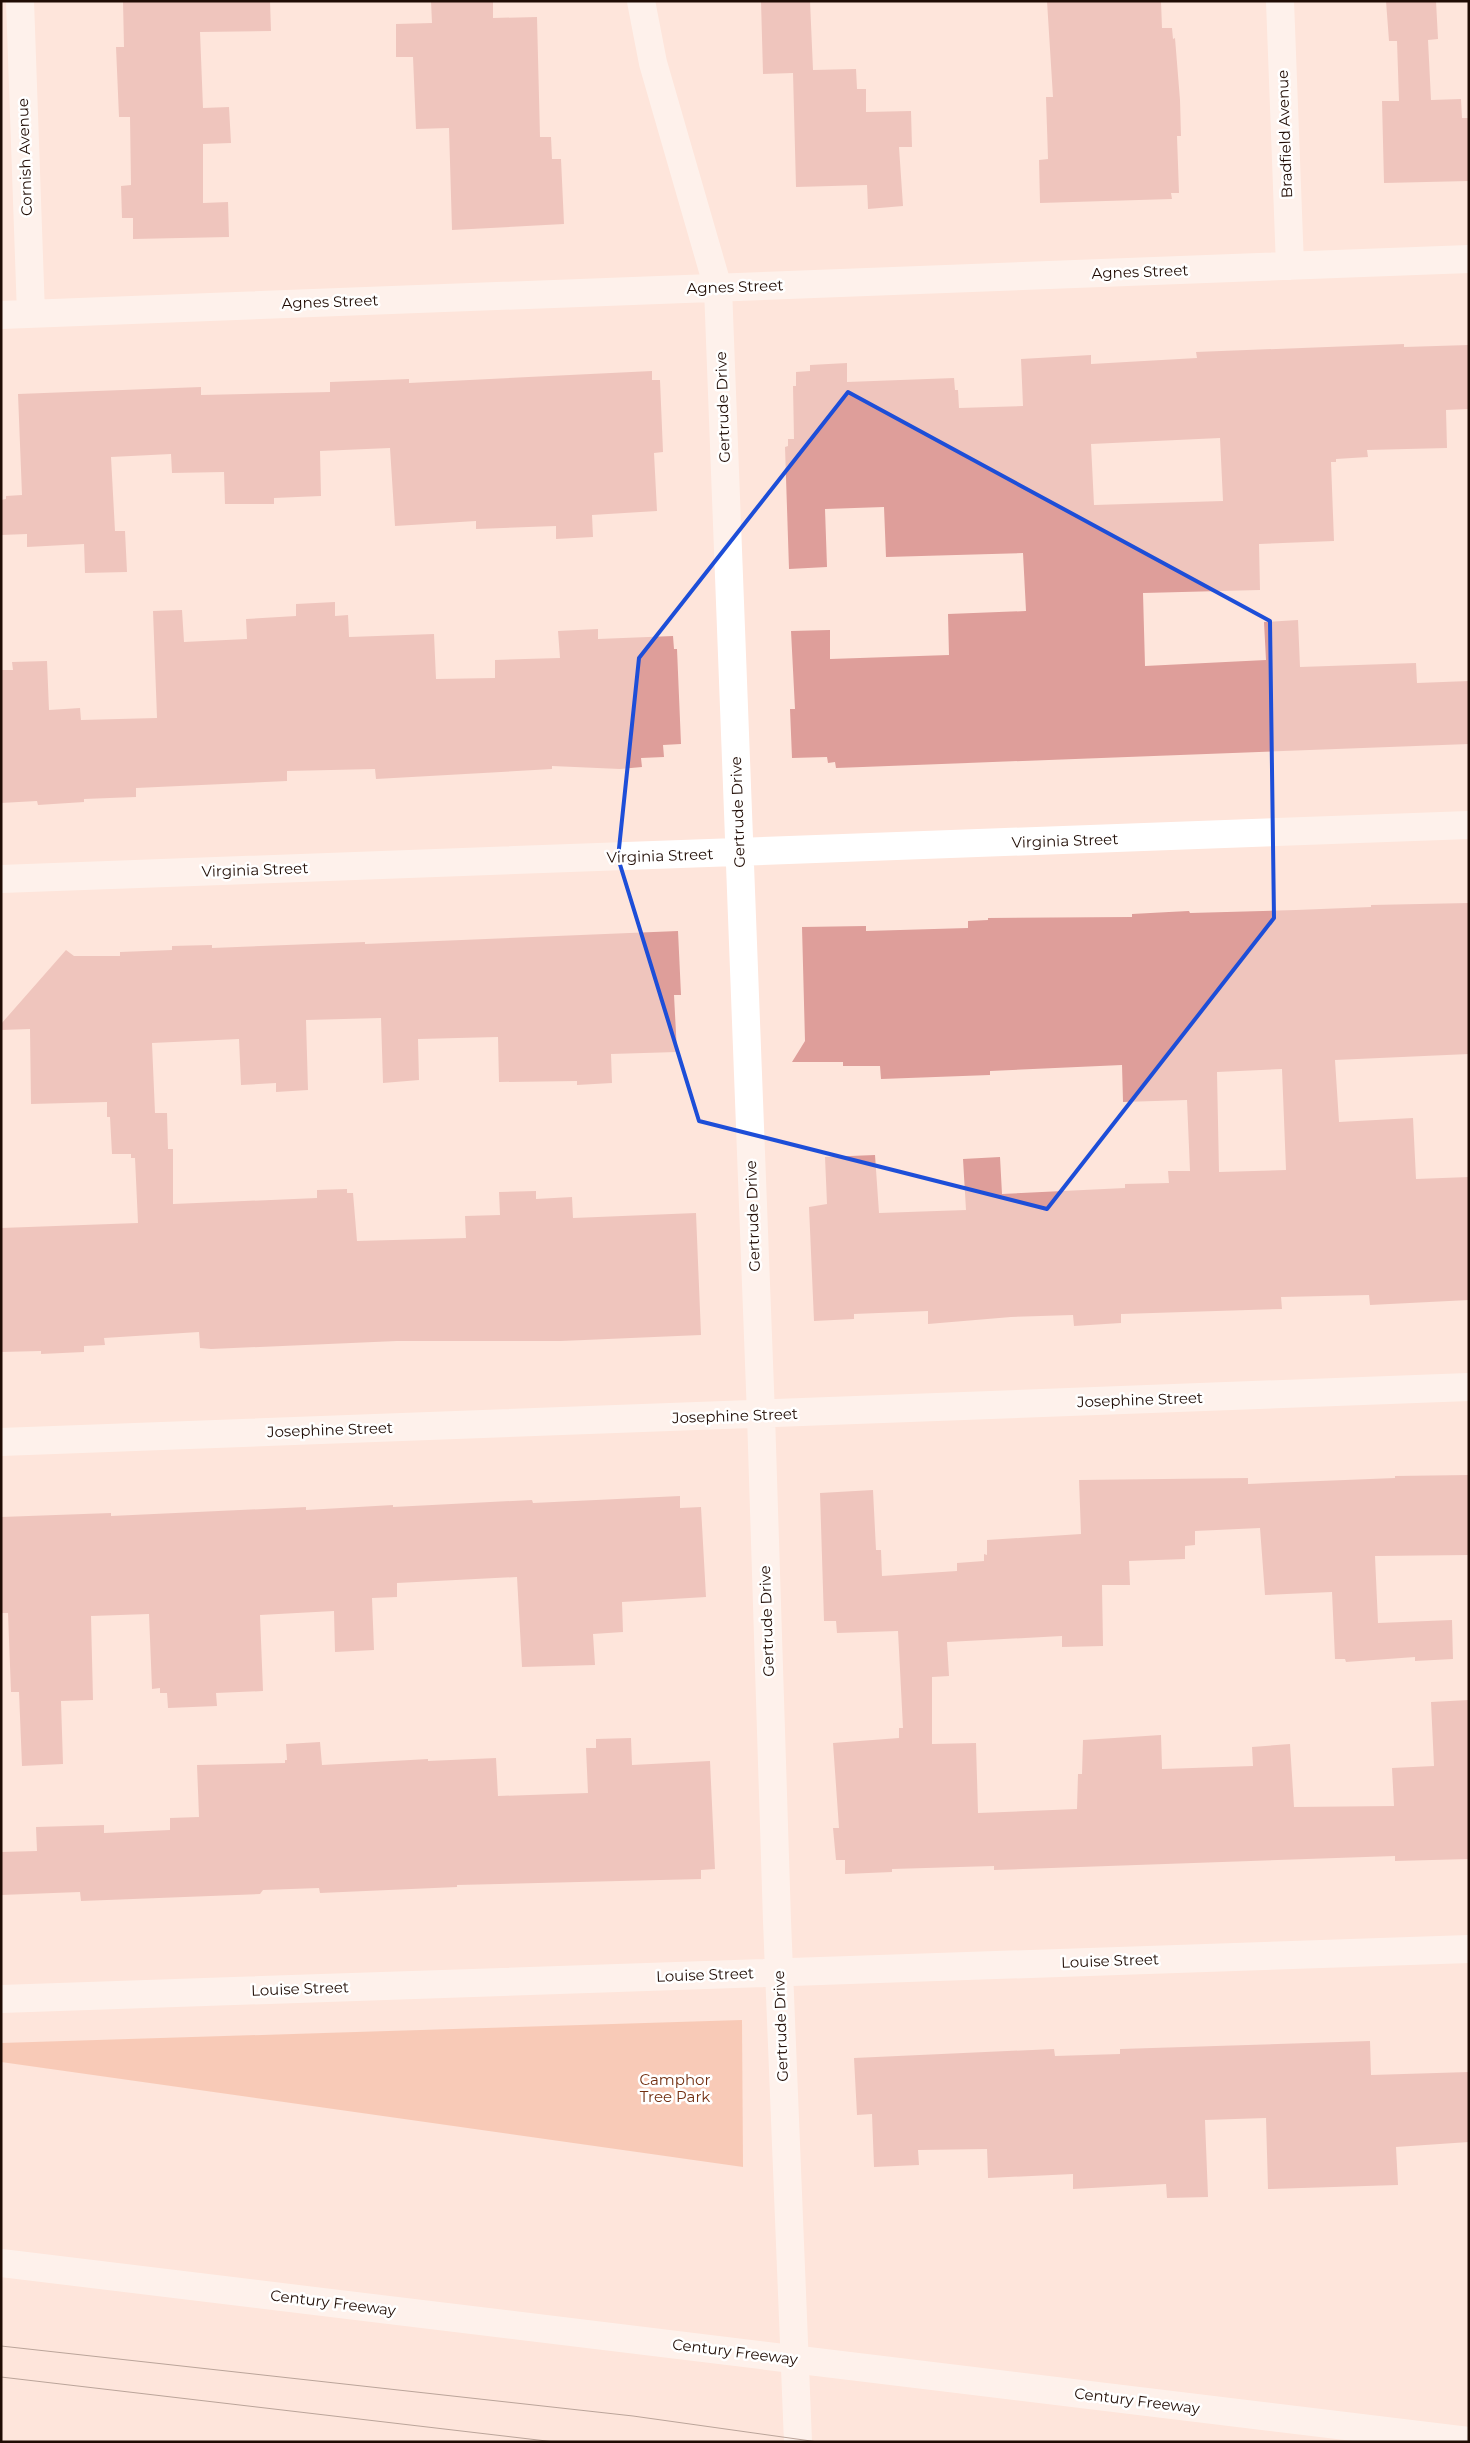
<svg xmlns="http://www.w3.org/2000/svg" width="1470" height="2443" font-family="Montserrat,sans-serif">
	<style>
		.green { fill: #f2a98d }
		.building { fill: #de9e9a; fill-rule: evenodd }
		.lines { fill: none; stroke-linecap: round; stroke-linejoin: round }
		.minor { stroke: #fff; stroke-width: 28 }
		.highway { stroke: #fff; stroke-width: 28 }
		.tram { stroke: #6b554c; stroke-width: 1 }
		.marked { fill: none; stroke: #1d4ed8; stroke-width: 4; stroke-linejoin: round }
		.labels { text-anchor: middle; stroke-width: 5; stroke-linejoin: round; paint-order: stroke }
		.street-label { font-size: 15px; fill: #200c04; stroke: #fff }
		.park-label { font-size: 15px; fill: #722f11; stroke: #fff }
	</style>
	<rect width="100%" height="100%" fill="#fee5db"/>
	<path class="green" d="M 742,2020 L 743,2167 L 1,2062 L 1,2043 Z"/>
	<path class="building" d="M 123,1 L 270,1 L 271,31 L 200,32 L 203,108 L 229,107 L 231,143 L 203,144 L 203,203 L 228,202 L 229,237 L 133,239 L 133,218 L 122,218 L 121,186 L 131,185 L 130,117 L 119,117 L 116,47 L 124,47 Z
		M 431,1 L 493,1 L 493,18 L 537,17 L 540,137 L 551,137 L 552,159 L 561,159 L 564,224 L 452,230 L 449,128 L 416,129 L 413,57 L 396,57 L 396,24 L 432,23 Z
		M 761,1 L 810,1 L 813,70 L 856,69 L 857,89 L 866,89 L 866,112 L 911,111 L 912,147 L 899,147 L 903,206 L 868,209 L 867,185 L 796,187 L 793,73 L 763,74 Z
		M 1047,1 L 1161,1 L 1162,28 L 1172,28 L 1173,39 L 1175,38 L 1180,100 L 1181,136 L 1177,136 L 1179,193 L 1171,193 L 1172,199 L 1040,203 L 1039,160 L 1048,159 L 1046,97 L 1053,97 Z
		M 1386,1 L 1436,1 L 1438,39 L 1428,40 L 1431,100 L 1461,99 L 1462,118 L 1469,118 L 1469,181 L 1384,183 L 1382,101 L 1399,101 L 1397,41 L 1389,41 Z
		M 1404,344 L 1404,347 L 1469,345 L 1469,409 L 1446,410 L 1447,448 L 1367,450 L 1368,457 L 1336,459 L 1336,462 L 1331,462 L 1334,541 L 1259,544 L 1260,590 L 1143,593 L 1145,666 L 1266,660 L 1264,622 L 1298,620 L 1300,667 L 1416,663 L 1417,683 L 1469,681 L 1469,744 L 836,768 L 835,762 L 828,763 L 827,757 L 792,758 L 790,709 L 795,709 L 791,631 L 830,630 L 830,659 L 949,655 L 948,614 L 1026,611 L 1023,553 L 886,557 L 884,507 L 825,509 L 827,567 L 789,569 L 785,447 L 788,446 L 788,439 L 794,439 L 793,386 L 796,386 L 796,372 L 810,371 L 810,365 L 847,363 L 847,382 L 954,378 L 955,390 L 958,390 L 959,408 L 1023,406 L 1021,359 L 1091,355 L 1091,364 L 1197,358 L 1196,352 ZM 1220,438 L 1223,501 L 1094,505 L 1091,444 Z
		M 652,371 L 652,380 L 660,380 L 663,452 L 654,453 L 657,511 L 592,515 L 593,537 L 556,539 L 556,526 L 476,529 L 476,521 L 395,526 L 390,448 L 320,451 L 321,496 L 274,498 L 274,504 L 225,504 L 224,472 L 172,473 L 171,454 L 111,457 L 115,531 L 125,531 L 127,572 L 85,573 L 84,544 L 27,547 L 27,534 L 1,535 L 1,500 L 6,499 L 6,496 L 22,495 L 18,394 L 201,387 L 201,395 L 330,392 L 330,382 L 409,379 L 409,383 Z
		M 335,602 L 335,616 L 348,615 L 349,637 L 434,634 L 436,679 L 495,678 L 495,660 L 560,658 L 558,631 L 598,629 L 598,639 L 673,636 L 674,649 L 677,649 L 681,744 L 663,745 L 664,757 L 641,758 L 642,767 L 620,769 L 552,766 L 552,769 L 376,779 L 375,769 L 287,771 L 287,781 L 136,788 L 136,797 L 84,799 L 84,802 L 38,805 L 37,801 L 1,803 L 1,670 L 13,670 L 12,662 L 47,661 L 49,710 L 80,708 L 81,720 L 157,718 L 153,611 L 182,610 L 184,642 L 247,639 L 246,619 L 296,616 L 296,604 Z
		M 1469,903 L 1469,1054 L 1335,1060 L 1339,1122 L 1413,1118 L 1416,1179 L 1469,1177 L 1469,1300 L 1370,1305 L 1369,1295 L 1281,1297 L 1282,1309 L 1121,1314 L 1121,1323 L 1074,1326 L 1073,1315 L 1011,1317 L 928,1324 L 928,1311 L 854,1314 L 854,1319 L 814,1321 L 809,1207 L 827,1204 L 825,1157 L 875,1155 L 879,1213 L 966,1210 L 963,1159 L 1000,1157 L 1002,1194 L 1125,1188 L 1125,1184 L 1169,1183 L 1168,1171 L 1190,1171 L 1187,1100 L 1123,1102 L 1122,1065 L 990,1071 L 990,1075 L 881,1079 L 880,1066 L 843,1066 L 843,1062 L 792,1062 L 805,1041 L 802,927 L 866,926 L 866,931 L 968,928 L 968,921 L 988,920 L 988,918 L 1132,917 L 1132,914 L 1169,912 L 1189,911 L 1190,913 L 1296,910 L 1371,907 L 1371,905 ZM 1282,1069 L 1286,1170 L 1219,1172 L 1217,1072 Z
		M 678,931 L 681,995 L 674,995 L 677,1052 L 611,1054 L 612,1083 L 577,1085 L 577,1081 L 499,1082 L 498,1037 L 418,1039 L 419,1080 L 383,1083 L 381,1018 L 306,1020 L 308,1090 L 276,1092 L 276,1083 L 241,1085 L 239,1039 L 152,1043 L 155,1113 L 167,1113 L 168,1149 L 173,1149 L 173,1204 L 317,1198 L 317,1190 L 347,1189 L 347,1193 L 353,1193 L 357,1241 L 466,1238 L 465,1216 L 500,1215 L 499,1192 L 536,1191 L 536,1199 L 572,1197 L 573,1218 L 696,1213 L 701,1335 L 561,1341 L 397,1341 L 211,1349 L 200,1348 L 199,1332 L 104,1338 L 105,1345 L 84,1346 L 84,1352 L 41,1354 L 41,1351 L 1,1352 L 1,1228 L 138,1223 L 135,1158 L 131,1158 L 131,1154 L 112,1154 L 110,1117 L 107,1117 L 107,1102 L 31,1104 L 30,1029 L 1,1030 L 1,1024 L 66,950 L 74,956 L 120,956 L 120,952 L 172,950 L 172,946 L 212,945 L 212,948 L 365,942 L 365,944 Z
		M 1469,1475 L 1469,1555 L 1375,1556 L 1378,1623 L 1452,1620 L 1453,1659 L 1415,1661 L 1415,1657 L 1346,1662 L 1345,1659 L 1335,1659 L 1332,1592 L 1265,1595 L 1260,1528 L 1195,1531 L 1195,1545 L 1185,1546 L 1185,1559 L 1129,1561 L 1130,1585 L 1102,1585 L 1103,1646 L 1062,1647 L 1062,1636 L 947,1642 L 949,1676 L 932,1677 L 932,1744 L 976,1743 L 978,1813 L 1077,1809 L 1078,1774 L 1082,1774 L 1083,1740 L 1161,1735 L 1162,1769 L 1253,1766 L 1252,1747 L 1290,1744 L 1294,1807 L 1394,1806 L 1392,1768 L 1434,1766 L 1431,1702 L 1469,1700 L 1469,1859 L 1395,1861 L 1395,1856 L 994,1870 L 994,1866 L 892,1869 L 892,1872 L 845,1874 L 845,1860 L 836,1860 L 833,1828 L 839,1828 L 833,1743 L 899,1738 L 899,1728 L 903,1728 L 898,1631 L 837,1633 L 836,1621 L 824,1621 L 820,1493 L 873,1490 L 876,1550 L 881,1550 L 882,1576 L 957,1571 L 957,1563 L 984,1561 L 984,1554 L 987,1555 L 987,1540 L 1081,1534 L 1079,1480 L 1248,1478 L 1248,1484 L 1395,1478 L 1395,1476 Z
		M 680,1496 L 680,1508 L 701,1507 L 706,1597 L 622,1602 L 623,1632 L 593,1634 L 595,1665 L 522,1667 L 517,1577 L 397,1583 L 397,1597 L 372,1598 L 374,1650 L 335,1652 L 334,1611 L 260,1615 L 263,1691 L 216,1693 L 217,1706 L 168,1708 L 167,1693 L 160,1693 L 160,1688 L 152,1689 L 149,1614 L 91,1616 L 93,1700 L 61,1701 L 63,1764 L 22,1766 L 19,1692 L 11,1692 L 8,1613 L 1,1613 L 1,1517 L 111,1513 L 111,1516 L 306,1507 L 306,1510 L 393,1505 L 393,1507 L 532,1500 L 533,1503 Z
		M 631,1738 L 632,1765 L 710,1761 L 715,1869 L 701,1870 L 701,1879 L 457,1885 L 457,1887 L 320,1893 L 319,1888 L 263,1890 L 260,1894 L 81,1901 L 80,1892 L 1,1895 L 1,1852 L 37,1851 L 36,1827 L 104,1825 L 104,1833 L 170,1830 L 170,1818 L 199,1817 L 197,1765 L 285,1763 L 285,1760 L 287,1760 L 286,1744 L 320,1742 L 322,1765 L 428,1759 L 428,1761 L 496,1758 L 498,1796 L 588,1793 L 586,1748 L 596,1748 L 596,1739 Z
		M 1370,2041 L 1371,2075 L 1469,2072 L 1469,2142 L 1396,2147 L 1398,2185 L 1268,2189 L 1266,2118 L 1205,2120 L 1208,2197 L 1167,2198 L 1166,2184 L 1073,2189 L 1073,2174 L 988,2178 L 987,2149 L 918,2150 L 919,2165 L 874,2167 L 872,2114 L 857,2115 L 854,2058 L 1054,2049 L 1055,2056 L 1120,2054 L 1120,2049 Z"/>
	<g class="lines">
		<path class="minor" d="M 20,1 L 31,314
			M 641,1 L 653,63 L 718,288 L 761,1415 L 777,1921 L 798,2442
			M 1280,1 L 1290,266
			M 1,315 L 1469,259
			M 1,879 L 1469,825
			M 1,1442 L 1469,1387
			M 1,1999 L 1469,1949"/>
		<path class="highway" d="M 1,2263 L 1469,2441"/>
		<path class="tram" d="M 1,2346 L 633,2416 L 818,2442
			M 1,2377 L 555,2442"/>
	</g>
	<path d="M0 0H1470V2443H0ZM 848,392 L 1270,621 L 1274,918 L 1047,1209 L 699,1121 L 618,858 L 639,658 Z" fill="#fee5db" fill-opacity=".55" fill-rule="evenodd"/>
	<path class="marked" d="M 848,392 L 1270,621 L 1274,918 L 1047,1209 L 699,1121 L 618,858 L 639,658 Z"/>
	<g class="labels">
		<g class="street-label">
			<text transform="translate(1285 134) rotate(-92)" y="5">Bradfield Avenue</text>
			<text transform="translate(25 157) rotate(-92)" y="5">Cornish Avenue</text>
			<text transform="translate(1140 272) rotate(-2)" y="5">Agnes Street</text>
			<text transform="translate(735 287) rotate(-2)" y="5">Agnes Street</text>
			<text transform="translate(330 302) rotate(-2)" y="5">Agnes Street</text>
			<text transform="translate(723 407) rotate(-92)" y="5">Gertrude Drive</text>
			<text transform="translate(738 812) rotate(-92)" y="5">Gertrude Drive</text>
			<text transform="translate(1065 841) rotate(-2)" y="5">Virginia Street</text>
			<text transform="translate(660 856) rotate(-2)" y="5">Virginia Street</text>
			<text transform="translate(255 870) rotate(-2)" y="5">Virginia Street</text>
			<text transform="translate(753 1216) rotate(-92)" y="5">Gertrude Drive</text>
			<text transform="translate(1140 1400) rotate(-2)" y="5">Josephine Street</text>
			<text transform="translate(735 1416) rotate(-2)" y="5">Josephine Street</text>
			<text transform="translate(330 1430) rotate(-2)" y="5">Josephine Street</text>
			<text transform="translate(767 1621) rotate(-92)" y="5">Gertrude Drive</text>
			<text transform="translate(1110 1961) rotate(-2)" y="5">Louise Street</text>
			<text transform="translate(705 1975) rotate(-2)" y="5">Louise Street</text>
			<text transform="translate(300 1989) rotate(-2)" y="5">Louise Street</text>
			<text transform="translate(781 2026) rotate(-92)" y="5">Gertrude Drive</text>
			<text transform="translate(333 2303) rotate(7)" y="5">Century Freeway</text>
			<text transform="translate(735 2352) rotate(7)" y="5">Century Freeway</text>
			<text transform="translate(1137 2401) rotate(7)" y="5">Century Freeway</text>
		</g>
		<g class="park-label">
			<text x="675" y="2085">Camphor<tspan x="675" dy="17">Tree Park</tspan></text>
		</g>
	</g>
	<rect width="1470" height="2443" fill="none" stroke="#200c04" stroke-width="5"/>
</svg>
